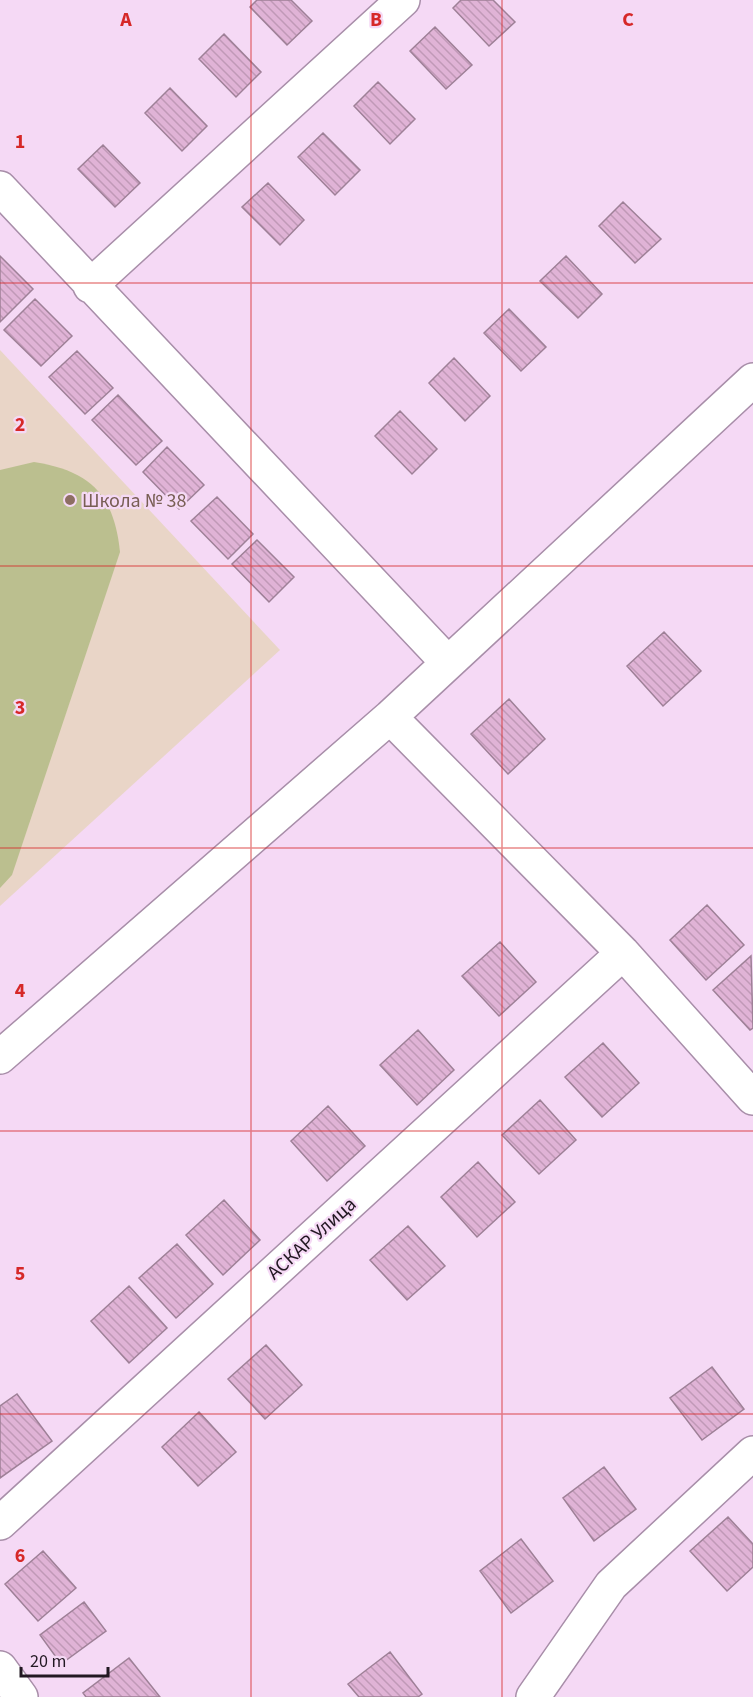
<svg xmlns="http://www.w3.org/2000/svg" width="753" height="1697" font-family="'Source Sans 3',sans-serif">
	<style>
		.education { fill: #e9d5c7 }
		.pitch { fill: #bbbf8f }
		.building { fill: url(#building-back-hatch); stroke: #9e8097; stroke-width: 1.5 }
		.lines { fill: none; stroke-linecap: round; stroke-linejoin: round }
		.minor-casing { stroke: #a88ea9; stroke-width: 36 }
		.minor { stroke: #fff; stroke-width: 33 }
		.grid { fill: none; stroke: #d62828; stroke-width: 1.5; stroke-opacity: 0.55 }
		.education-dot { fill: #8d6e63; stroke: #f5d9f5; stroke-width: 2 }
		.labels { text-anchor: middle; stroke-width: 4.5; stroke-linejoin: round; paint-order: stroke }
		.education-label { font-size: 20px; fill: #785e54; stroke: #f5d9f5; text-anchor: start }
		.street-label { font-size: 20px; fill: #221822; stroke: #f5d9f5 }
		.grid-label { font-size: 20px; text-anchor: middle; font-weight: bold; fill: #d62828; stroke: #f5d9f5; stroke-width: 4.5; stroke-linejoin: round; paint-order: stroke }
	</style>
	<defs>
		<pattern id="building-back-hatch" width="6" height="6" patternUnits="userSpaceOnUse" patternTransform="scale(1.5)"><rect width="6" height="6" fill="#e0b3d6"/><path d="M-1 5l2 2M0 0l6 6M5-1l2 2" fill="none" stroke="#c099b7"/></pattern>
	</defs>
	<rect width="100%" height="100%" fill="#f5d9f5"/>
	<path class="education" d="M 0,350 L 280,650 L 0,906 Z"/>
	<path class="pitch" d="M 34,462 C 91,471 114,495 120,552 L 12,875 L 0,888 L 0,470 Z"/>
	<path class="building" d="M 257,0 L 291,0 L 312,21 L 287,45 L 250,7 Z
		M 461,0 L 493,0 L 515,22 L 489,46 L 453,8 Z
		M 435,27 L 472,65 L 446,89 L 410,51 Z
		M 224,34 L 261,72 L 236,97 L 199,59 Z
		M 378,82 L 415,119 L 390,144 L 354,106 Z
		M 170,88 L 207,126 L 182,151 L 145,113 Z
		M 323,133 L 360,170 L 335,195 L 298,157 Z
		M 103,145 L 140,183 L 115,207 L 78,169 Z
		M 268,183 L 304,220 L 280,245 L 242,207 Z
		M 623,202 L 661,239 L 635,263 L 599,226 Z
		M 0,256 L 33,289 L 0,322 Z
		M 566,256 L 602,294 L 578,318 L 540,281 Z
		M 35,299 L 72,336 L 41,366 L 4,330 Z
		M 509,309 L 546,347 L 521,371 L 484,333 Z
		M 77,351 L 113,388 L 85,414 L 49,377 Z
		M 454,358 L 490,396 L 465,421 L 429,383 Z
		M 118,395 L 162,441 L 136,465 L 92,420 Z
		M 400,411 L 437,449 L 412,474 L 375,436 Z
		M 167,447 L 204,485 L 179,509 L 143,472 Z
		M 217,497 L 253,534 L 228,559 L 191,521 Z
		M 257,540 L 294,577 L 269,602 L 232,564 Z
		M 664,632 L 701,671 L 663,706 L 627,666 Z
		M 509,699 L 545,739 L 508,774 L 471,734 Z
		M 707,905 L 744,945 L 706,980 L 670,940 Z
		M 500,942 L 536,982 L 499,1016 L 462,976 Z
		M 751,956 L 753,1028 L 750,1030 L 713,990 Z
		M 418,1030 L 454,1070 L 417,1105 L 380,1065 Z
		M 603,1043 L 639,1083 L 602,1117 L 565,1077 Z
		M 540,1100 L 576,1140 L 539,1174 L 502,1135 Z
		M 328,1106 L 365,1146 L 327,1181 L 291,1141 Z
		M 478,1162 L 515,1202 L 477,1237 L 441,1197 Z
		M 224,1200 L 260,1240 L 223,1275 L 186,1235 Z
		M 408,1226 L 445,1266 L 407,1300 L 370,1260 Z
		M 177,1244 L 213,1284 L 176,1318 L 139,1278 Z
		M 129,1286 L 167,1328 L 129,1363 L 91,1321 Z
		M 266,1345 L 302,1385 L 265,1419 L 228,1379 Z
		M 712,1367 L 744,1409 L 702,1440 L 670,1398 Z
		M 17,1394 L 52,1441 L 0,1478 L 0,1406 Z
		M 199,1412 L 236,1452 L 198,1486 L 162,1447 Z
		M 604,1467 L 636,1509 L 594,1541 L 563,1498 Z
		M 728,1517 L 753,1544 L 753,1567 L 727,1591 L 690,1551 Z
		M 521,1539 L 553,1581 L 511,1613 L 480,1571 Z
		M 43,1551 L 76,1588 L 38,1621 L 5,1584 Z
		M 84,1602 L 106,1631 L 61,1664 L 40,1635 Z
		M 390,1652 L 422,1694 L 418,1697 L 359,1697 L 348,1684 Z
		M 129,1658 L 160,1697 L 86,1697 L 83,1693 Z"/>
	<g class="lines">
		<g class="minor-casing">
			<path id="minor" d="M 0,188 L 448,663
				M 90,286 L 403,0
				M 390,717 L 623,953 L 753,1098
				M 0,1057 L 390,717 L 753,380
				M 0,1523 L 623,953
				M 0,1668 L 21,1697
				M 533,1697 L 611,1585 L 753,1453"/>
		</g>
		<use href="#minor" class="minor"/>
	</g>
	<path class="grid" d="M 251,0 L 251,1697M 502,0 L 502,1697M 0,283 L 753,283M 0,566 L 753,566M 0,848 L 753,848M 0,1131 L 753,1131M 0,1414 L 753,1414"/>
	<circle class="education-dot" cx="70" cy="500" r="6"/>
	<g class="labels">
		<g class="education-label">
			<text x="82" y="507">Школа № 38</text>
		</g>
		<g class="street-label">
			<text transform="translate(311 1238) rotate(-42)" y="7">АСКАР Улица</text>
		</g>
	</g>
	<g class="grid-label">
		<text x="126" y="26">A</text>
		<text x="376" y="26">B</text>
		<text x="628" y="26">C</text>
		<text x="20" y="148">1</text>
		<text x="20" y="431">2</text>
		<text x="20" y="714">3</text>
		<text x="20" y="997">4</text>
		<text x="20" y="1280">5</text>
		<text x="20" y="1562">6</text>
	</g>
	<path d="M21 1667v9h87v-9" fill="none" stroke="#221822" stroke-width="3"/>
	<text x="30" y="1667" font-size="18" fill="#221822" stroke="#f5d9f5" stroke-width="4.5" paint-order="stroke">20 m</text>
</svg>
